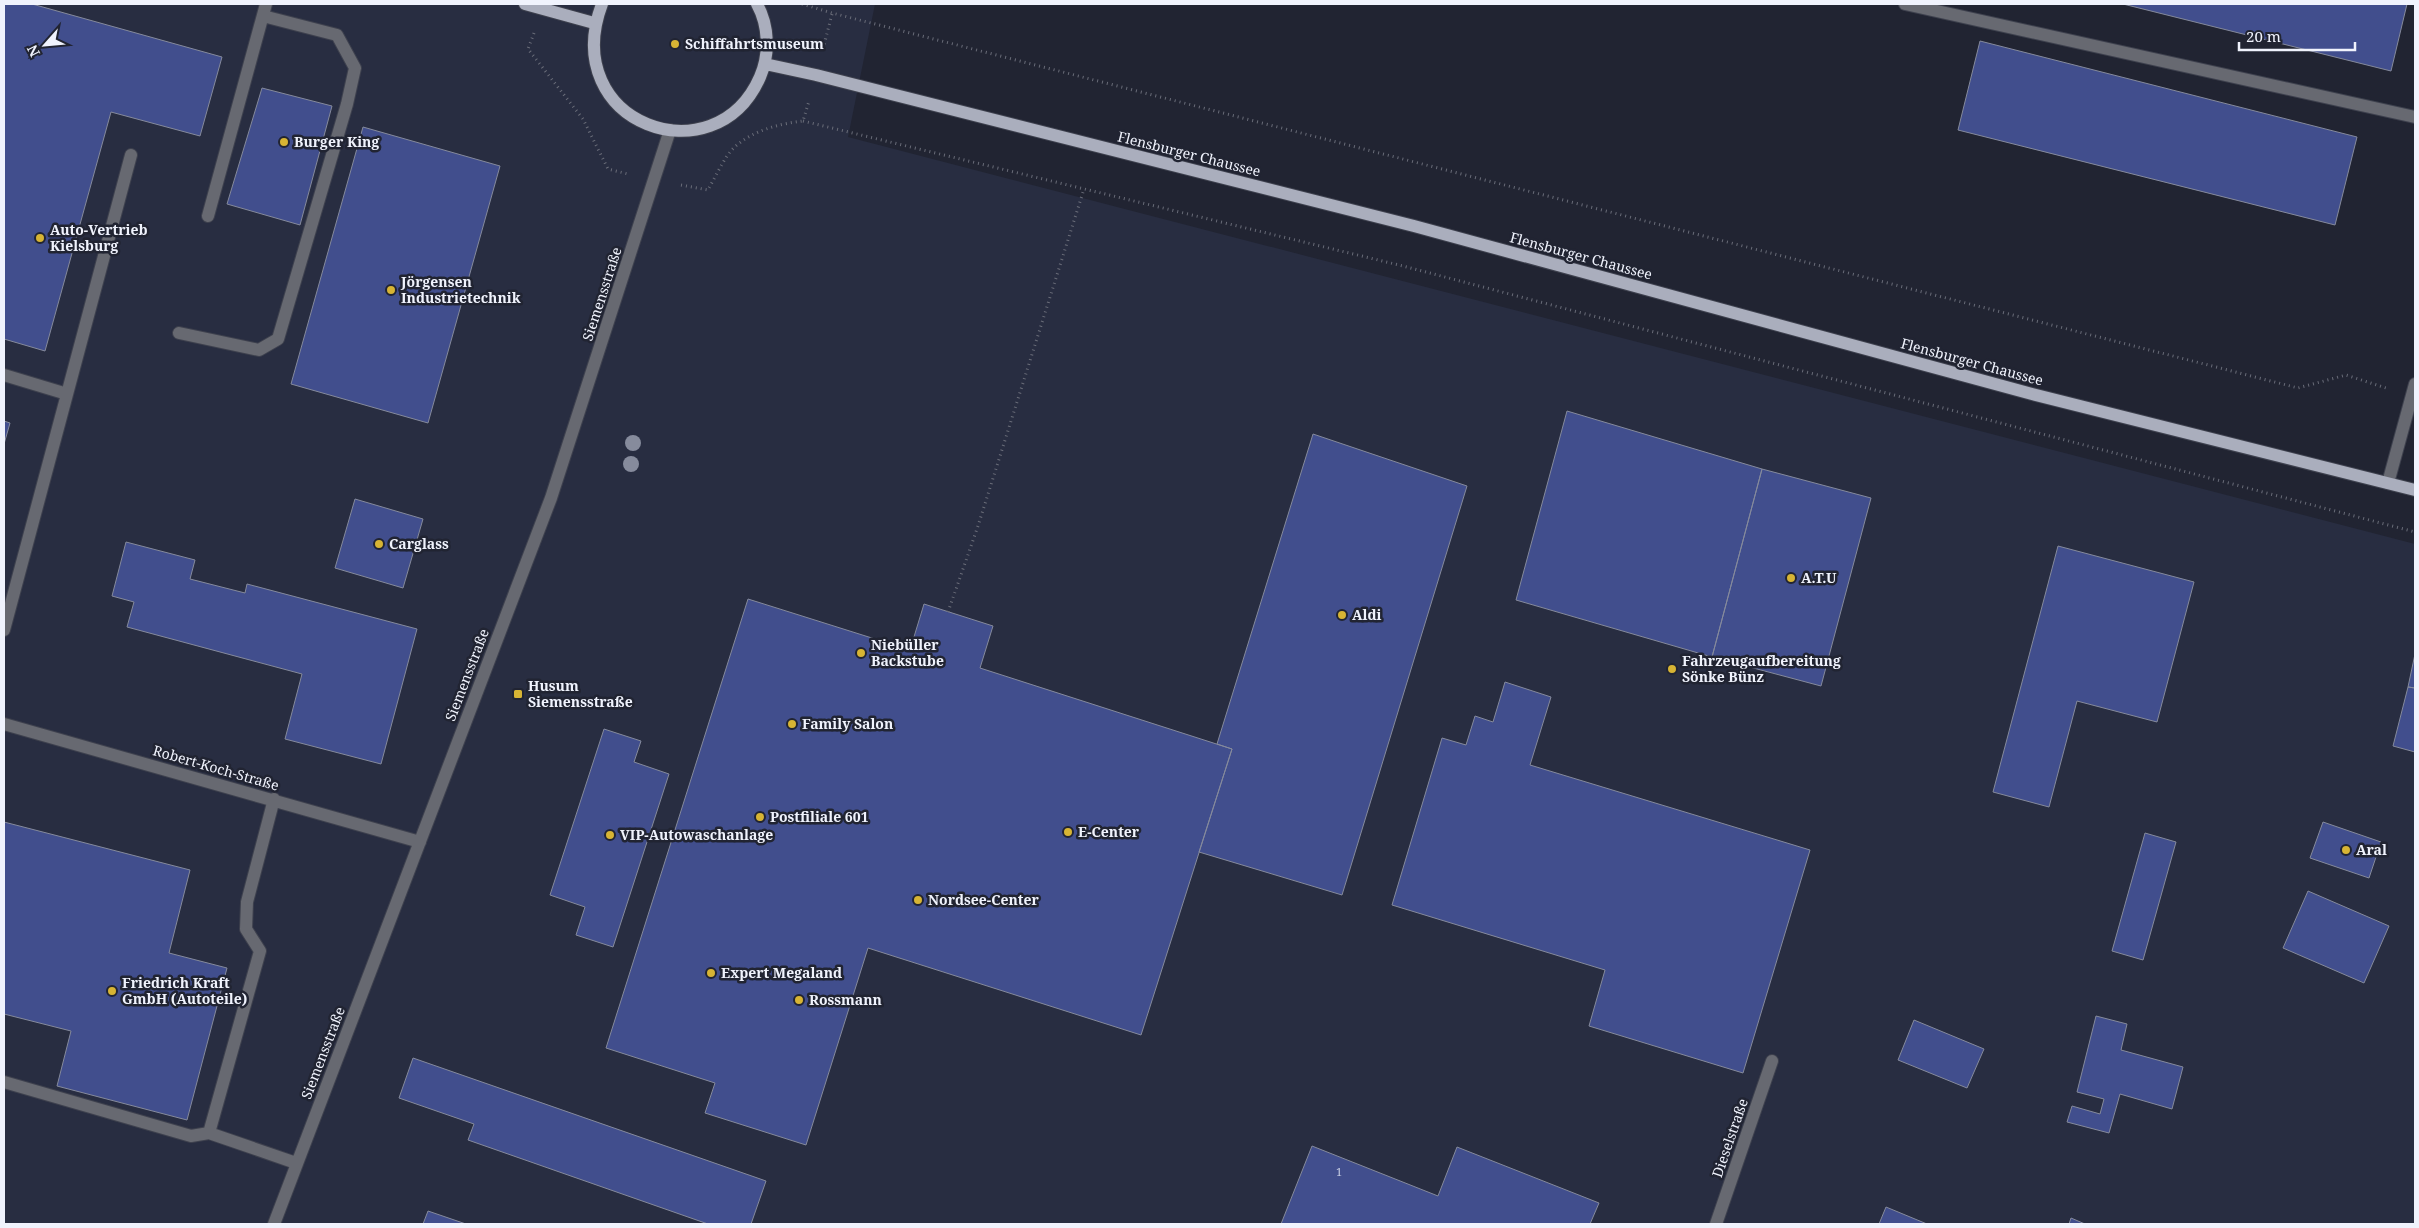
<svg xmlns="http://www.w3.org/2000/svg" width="2419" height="1228" font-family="'Noto Serif',serif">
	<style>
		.built { fill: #282d41 }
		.building { fill: #414e8d; stroke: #858a9c }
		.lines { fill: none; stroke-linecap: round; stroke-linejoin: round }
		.minor-casing { stroke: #3e414e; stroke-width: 14 }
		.major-casing { stroke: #3e414e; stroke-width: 14 }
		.path { stroke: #6a6d79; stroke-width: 3; stroke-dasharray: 1 4; stroke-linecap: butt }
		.minor { stroke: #676971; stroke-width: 12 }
		.major { stroke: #aaaebd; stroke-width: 12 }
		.tree { fill: #868b9c }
		.poi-dot { fill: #d7b434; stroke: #212432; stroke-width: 2 }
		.labels { text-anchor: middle; stroke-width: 5; stroke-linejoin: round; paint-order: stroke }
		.number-label { font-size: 11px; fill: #c4cae1 }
		.poi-label { font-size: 14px; font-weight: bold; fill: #f0f3fd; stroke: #212432; text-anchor: start }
		.street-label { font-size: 14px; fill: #f0f3fd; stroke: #212432 }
	</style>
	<rect width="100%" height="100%" fill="#212432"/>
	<path class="built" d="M 4,4 L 875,4 L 848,137 L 2415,544 L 2415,1224 L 4,1224 Z"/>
	<path class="building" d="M 4,4 L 32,4 L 222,57 L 200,136 L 111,112 L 45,351 L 4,339 Z
		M 2123,4 L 2407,4 L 2391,71 Z
		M 1980,41 L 2357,137 L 2335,225 L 1958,130 Z
		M 262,88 L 332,106 L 300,225 L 227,204 Z
		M 363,127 L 500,166 L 428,423 L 291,384 Z
		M 1567,411 L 1762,469 L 1712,657 L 1516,600 Z
		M 4,421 L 10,423 L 4,444 Z
		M 1313,434 L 1467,486 L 1342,895 L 1199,852 L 1232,749 L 1217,744 Z
		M 1762,469 L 1871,498 L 1821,686 L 1712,657 Z
		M 355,499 L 423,519 L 403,588 L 335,568 Z
		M 126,542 L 195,560 L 190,579 L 245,593 L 247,584 L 417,629 L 381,764 L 285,739 L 302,674 L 127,627 L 134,602 L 112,596 Z
		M 2058,546 L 2194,582 L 2157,722 L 2077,701 L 2049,807 L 1993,792 Z
		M 748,599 L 910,650 L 924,604 L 993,626 L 980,668 L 1232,749 L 1141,1035 L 868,948 L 806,1145 L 705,1113 L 715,1083 L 606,1048 Z
		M 2415,654 L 2415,688 L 2408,687 Z
		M 1505,682 L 1551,697 L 1530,765 L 1810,850 L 1743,1073 L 1589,1026 L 1605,970 L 1392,905 L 1442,738 L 1466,745 L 1475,716 L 1493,722 Z
		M 2408,687 L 2415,688 L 2415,752 L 2393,746 Z
		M 604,729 L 641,741 L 634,762 L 669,774 L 613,947 L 576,935 L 585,907 L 550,895 Z
		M 4,822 L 190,870 L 169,953 L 227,968 L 187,1120 L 57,1086 L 71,1031 L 4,1014 Z
		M 2323,822 L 2381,842 L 2369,878 L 2310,858 Z
		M 2145,833 L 2176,842 L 2143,960 L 2112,951 Z
		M 2308,891 L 2389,926 L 2364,983 L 2283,948 Z
		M 2096,1016 L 2127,1024 L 2121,1050 L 2183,1067 L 2172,1109 L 2120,1094 L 2109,1133 L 2067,1122 L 2072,1106 L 2100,1114 L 2104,1099 L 2077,1092 Z
		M 1914,1020 L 1984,1049 L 1967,1088 L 1898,1060 Z
		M 413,1058 L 766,1181 L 751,1224 L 708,1224 L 468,1140 L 474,1124 L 399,1098 Z
		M 1312,1146 L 1438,1196 L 1457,1147 L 1599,1203 L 1590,1224 L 1281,1224 Z
		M 1886,1207 L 1927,1224 L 1879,1224 Z
		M 428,1211 L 466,1224 L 423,1224 Z
		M 2071,1218 L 2085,1224 L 2069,1224 Z"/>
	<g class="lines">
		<g class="minor-casing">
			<path id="minor" d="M 1905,4 L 2415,117
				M 208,216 L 266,4
				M 179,333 L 259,350 L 278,339 L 347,104 L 355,68 L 337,35 L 263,16
				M 4,375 L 67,394
				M 2388,483 L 2415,384
				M 4,630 L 131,155
				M 4,724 L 420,842
				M 4,1082 L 191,1136 L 209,1133 L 296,1163
				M 209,1133 L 260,951 L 246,929 L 247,902 L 274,799
				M 274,1224 L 551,498 L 670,130
				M 1716,1224 L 1772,1061"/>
		</g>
		<g class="major-casing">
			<path id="major" d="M 525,4 L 594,23
				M 602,4 C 557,124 715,180 760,77 C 770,54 769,26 757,4
				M 765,64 L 816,75 L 1414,226 L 2032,394 L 2415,490"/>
		</g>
		<path class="path" d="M 802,4 L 832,13 L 2298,388 L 2346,375 L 2386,388
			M 534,33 L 528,49 L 583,119 L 608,169 L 628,174
			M 823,49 L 832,14
			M 803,121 L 1403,266 L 2415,532
			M 681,185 L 708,190 C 714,179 720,167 727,156 C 743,133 776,124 803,121 L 809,101
			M 948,612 L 978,526 L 1084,189"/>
		<use href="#minor" class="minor"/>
		<use href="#major" class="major"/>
	</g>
	<g class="tree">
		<circle cx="633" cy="443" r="8"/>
		<circle cx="631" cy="464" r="8"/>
	</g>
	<g class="poi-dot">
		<circle cx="675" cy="44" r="5"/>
		<circle cx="284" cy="142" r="5"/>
		<circle cx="40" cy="238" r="5"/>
		<circle cx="391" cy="290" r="5"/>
		<circle cx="379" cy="544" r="5"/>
		<circle cx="1791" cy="578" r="5"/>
		<circle cx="1342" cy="615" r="5"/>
		<circle cx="861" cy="653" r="5"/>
		<circle cx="1672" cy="669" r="5"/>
		<rect x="513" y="689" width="10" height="10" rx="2.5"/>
		<circle cx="792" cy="724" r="5"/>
		<circle cx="760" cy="817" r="5"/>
		<circle cx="1068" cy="832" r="5"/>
		<circle cx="610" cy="835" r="5"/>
		<circle cx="2346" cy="850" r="5"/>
		<circle cx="918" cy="900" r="5"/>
		<circle cx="711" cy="973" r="5"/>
		<circle cx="112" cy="991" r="5"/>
		<circle cx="799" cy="1000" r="5"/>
	</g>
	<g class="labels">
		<g class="number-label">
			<text x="1339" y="1176">1</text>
		</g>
		<g class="poi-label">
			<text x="685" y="49">Schiffahrtsmuseum</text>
			<text x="294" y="147">Burger King</text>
			<text x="50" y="235">Auto-Vertrieb<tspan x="50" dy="16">Kielsburg</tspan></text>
			<text x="401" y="287">Jörgensen<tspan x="401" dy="16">Industrietechnik</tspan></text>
			<text x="389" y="549">Carglass</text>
			<text x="1801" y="583">A.T.U</text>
			<text x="1352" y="620">Aldi</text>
			<text x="871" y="650">Niebüller<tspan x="871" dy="16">Backstube</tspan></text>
			<text x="1682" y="666">Fahrzeugaufbereitung<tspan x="1682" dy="16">Sönke Bünz</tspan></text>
			<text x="528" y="691">Husum<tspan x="528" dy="16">Siemensstraße</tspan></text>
			<text x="802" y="729">Family Salon</text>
			<text x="770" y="822">Postfiliale 601</text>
			<text x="1078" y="837">E-Center</text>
			<text x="620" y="840">VIP-Autowaschanlage</text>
			<text x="2356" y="855">Aral</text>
			<text x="928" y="905">Nordsee-Center</text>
			<text x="721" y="978">Expert Megaland</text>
			<text x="122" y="988">Friedrich Kraft<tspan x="122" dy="16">GmbH (Autoteile)</tspan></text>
			<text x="809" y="1005">Rossmann</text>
		</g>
		<g class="street-label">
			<text transform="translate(1189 154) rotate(14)" y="5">Flensburger Chaussee</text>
			<text transform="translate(1581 256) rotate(15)" y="5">Flensburger Chaussee</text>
			<text transform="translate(602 294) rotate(-72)" y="5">Siemensstraße</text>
			<text transform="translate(1972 362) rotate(15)" y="5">Flensburger Chaussee</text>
			<text transform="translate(467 675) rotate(-69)" y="5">Siemensstraße</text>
			<text transform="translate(216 768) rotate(16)" y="5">Robert-Koch-Straße</text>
			<text transform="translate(323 1053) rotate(-69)" y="5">Siemensstraße</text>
			<text transform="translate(1730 1138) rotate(-71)" y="5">Dieselstraße</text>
		</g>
	</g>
	<rect width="2419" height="1228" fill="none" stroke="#f0f3fd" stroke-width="10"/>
	<g transform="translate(45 45) rotate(243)" stroke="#212432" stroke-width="4" paint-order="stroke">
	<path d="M0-4L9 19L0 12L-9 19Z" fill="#f0f3fd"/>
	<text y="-8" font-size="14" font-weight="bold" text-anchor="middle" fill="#f0f3fd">N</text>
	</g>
	<path d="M2239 42v8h116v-8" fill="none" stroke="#f0f3fd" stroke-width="2.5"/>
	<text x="2246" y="42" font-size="15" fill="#f0f3fd" stroke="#212432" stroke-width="4" paint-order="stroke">20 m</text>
</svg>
